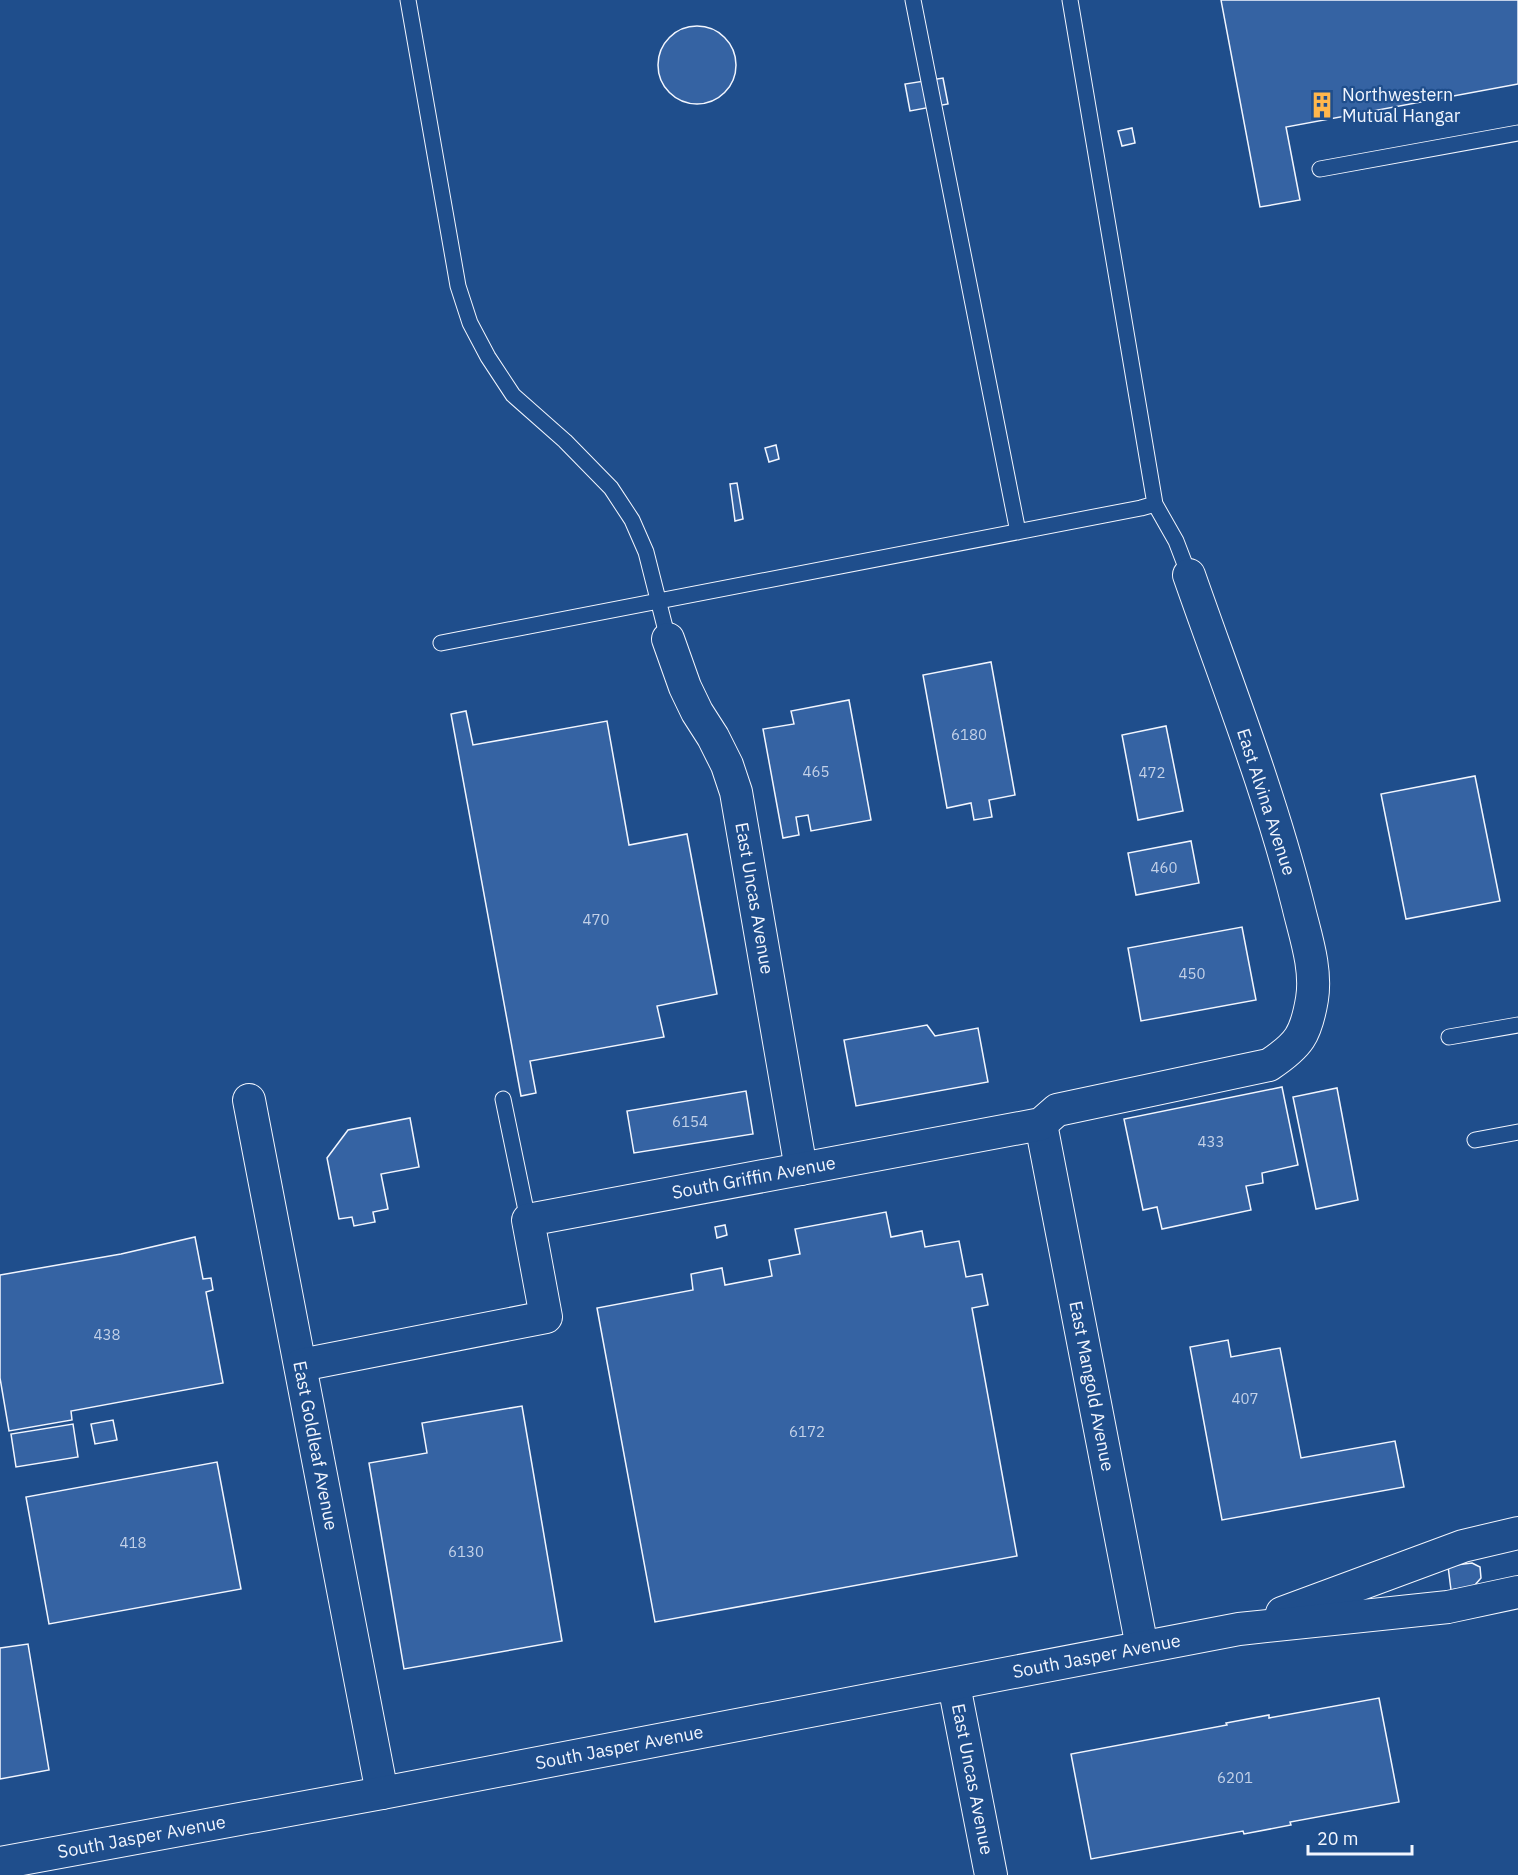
<svg xmlns="http://www.w3.org/2000/svg" width="1518" height="1875" font-family="'IBM Plex Sans',sans-serif">
	<style>
		.building { fill: #3563a3; stroke: #f2f6ff; stroke-width: 1.5 }
		.lines { fill: none; stroke-linecap: round; stroke-linejoin: round }
		.lane-casing { stroke: #f2f6ff; stroke-width: 17 }
		.street-casing { stroke: #f2f6ff; stroke-width: 34 }
		.lane { stroke: #1f4e8c; stroke-width: 15 }
		.street { stroke: #1f4e8c; stroke-width: 32 }
		.labels { text-anchor: middle; stroke-width: 4.5; stroke-linejoin: round; paint-order: stroke }
		.number-label { font-size: 15px; fill: #c3d1e8 }
		.poi-label { font-size: 18px; fill: #f2f6ff; stroke: #1f4e8c; text-anchor: start }
		.street-label { font-size: 18px; fill: #f2f6ff; stroke: #1f4e8c }
	</style>
	<rect width="100%" height="100%" fill="#1f4e8c"/>
	<path class="building" d="M 1221,0 L 1518,0 L 1518,84 L 1286,127 L 1300,200 L 1260,207 Z
		M658 65a39 39 0 1 1 78 0a39 39 0 1 1-78 0Z
		M 943,78 L 948,104 L 910,111 L 905,84 Z
		M 1132,128 L 1135,143 L 1122,146 L 1118,131 Z
		M 776,445 L 779,459 L 769,462 L 765,448 Z
		M 737,483 L 743,519 L 735,521 L 730,484 Z
		M 991,662 L 1015,795 L 989,800 L 992,817 L 974,820 L 971,803 L 947,808 L 923,675 Z
		M 849,700 L 871,820 L 811,831 L 808,815 L 796,817 L 799,835 L 783,838 L 763,729 L 794,724 L 791,711 Z
		M 466,711 L 473,745 L 607,721 L 629,845 L 687,834 L 717,994 L 657,1006 L 664,1037 L 530,1061 L 536,1093 L 521,1096 L 451,714 Z
		M 1166,726 L 1183,811 L 1138,820 L 1122,735 Z
		M 1475,776 L 1500,901 L 1406,919 L 1381,794 Z
		M 1191,841 L 1199,883 L 1136,895 L 1128,853 Z
		M 1242,927 L 1256,1000 L 1141,1021 L 1128,948 Z
		M 927,1025 L 935,1036 L 978,1028 L 988,1082 L 856,1106 L 844,1040 Z
		M 1282,1087 L 1298,1165 L 1262,1173 L 1263,1183 L 1246,1186 L 1251,1210 L 1162,1229 L 1157,1207 L 1143,1210 L 1124,1119 Z
		M 1337,1088 L 1358,1200 L 1316,1209 L 1293,1097 Z
		M 746,1091 L 753,1134 L 634,1153 L 627,1111 Z
		M 410,1118 L 419,1167 L 381,1174 L 388,1209 L 373,1212 L 375,1222 L 354,1226 L 352,1217 L 339,1219 L 327,1158 L 348,1130 Z
		M 886,1212 L 891,1237 L 922,1231 L 925,1247 L 959,1241 L 966,1277 L 982,1274 L 988,1305 L 972,1308 L 1017,1556 L 655,1622 L 597,1308 L 693,1290 L 691,1274 L 722,1268 L 725,1285 L 772,1276 L 769,1260 L 800,1254 L 795,1229 Z
		M 725,1225 L 727,1235 L 717,1238 L 715,1227 Z
		M 195,1237 L 203,1279 L 211,1278 L 213,1290 L 206,1292 L 223,1383 L 71,1411 L 72,1420 L 9,1431 L 0,1378 L 0,1275 L 121,1254 Z
		M 1228,1340 L 1231,1357 L 1280,1348 L 1301,1458 L 1395,1441 L 1404,1487 L 1222,1520 L 1190,1347 Z
		M 522,1406 L 562,1641 L 404,1669 L 369,1463 L 427,1453 L 422,1423 Z
		M 113,1420 L 117,1440 L 95,1444 L 91,1424 Z
		M 73,1424 L 78,1457 L 16,1467 L 11,1434 Z
		M 217,1462 L 241,1589 L 49,1624 L 26,1497 Z
		M 1472,1563 L 1480,1567 L 1481,1578 L 1474,1586 L 1451,1590 L 1448,1566 Z
		M 28,1644 L 49,1770 L 0,1779 L 0,1648 Z
		M 1379,1698 L 1399,1802 L 1290,1822 L 1291,1825 L 1244,1834 L 1243,1831 L 1091,1859 L 1071,1754 L 1227,1725 L 1226,1723 L 1269,1715 L 1269,1718 Z"/>
	<g class="lines">
		<g class="lane-casing">
			<path id="lane" d="M 408,0 L 458,286 L 470,323 L 488,357 L 513,395 L 565,441 L 611,488 L 632,520 L 646,552 L 668,639
				M 913,0 L 1018,532
				M 1070,0 L 1155,504 L 1176,541 L 1189,575
				M 1320,169 L 1518,133
				M 441,643 L 1141,508 L 1155,504
				M 1449,1037 L 1518,1025
				M 503,1099 L 528,1220
				M 1475,1140 L 1518,1132"/>
		</g>
		<g class="street-casing">
			<g id="street">
				<path id="s1" d="M 668,639 L 685,687 L 697,712 L 713,737 L 727,765 L 736,792 L 801,1169"/>
				<path id="s2" d="M 249,1100 L 382,1793"/>
				<path id="s3" d="M 1041,1124 L 1142,1647"/>
				<path id="s4" d="M 301,1365 L 546,1317 L 528,1220 L 1041,1124 L 1057,1110 L 1269,1065 C 1299,1045 1306,1035 1312,999 C 1317,968 1305,935 1298,905 C 1270,793 1227,684 1189,575"/>
				<path d="M 1282,1613 L 1463,1546 L 1518,1533"/>
				<path id="s5" d="M 954,1685 L 991,1875"/>
				<path id="s6" d="M 0,1863 L 382,1793 L 1239,1629 L 1448,1607 L 1518,1592"/>
			</g>
		</g>
		<use href="#lane" class="lane"/>
		<use href="#street" class="street"/>
	</g>
	<defs>
		<g id="building-bare" transform="scale(2.07)"><path d="M-4-6H4V6H1V3H-1V6H-4ZM-2.5-4.3h1.7v1.8h-1.7ZM.8-4.3h1.7v1.8H.8ZM-2.5-1h1.7V.8h-1.7ZM.8-1h1.7V.8H.8Z" fill="#ffb74d" stroke="#1f4e8c" stroke-width="2.5" paint-order="stroke"/></g>
	</defs>
	<g fill-rule="evenodd">
		<use href="#building-bare" x="1322" y="105"/>
	</g>
	<g class="labels">
		<g class="number-label">
			<text x="969" y="740">6180</text>
			<text x="816" y="777">465</text>
			<text x="1152" y="778">472</text>
			<text x="1164" y="873">460</text>
			<text x="596" y="925">470</text>
			<text x="1192" y="979">450</text>
			<text x="690" y="1127">6154</text>
			<text x="1211" y="1147">433</text>
			<text x="107" y="1340">438</text>
			<text x="1245" y="1404">407</text>
			<text x="807" y="1437">6172</text>
			<text x="133" y="1548">418</text>
			<text x="466" y="1557">6130</text>
			<text x="1235" y="1783">6201</text>
		</g>
		<g class="poi-label">
			<text x="1342" y="101">Northwestern<tspan x="1342" dy="21">Mutual Hangar</tspan></text>
		</g>
		<g class="street-label">
			<text transform="translate(1266 802) rotate(72)" y="6">East Alvina Avenue</text>
			<text dy="6" stroke="none"><textPath href="#s1" startOffset="276">East Uncas Avenue</textPath></text>
			<text dy="6" stroke="none"><textPath href="#s4" startOffset="578">South Griffin Avenue</textPath></text>
			<text dy="6" stroke="none"><textPath href="#s3" startOffset="267">East Mangold Avenue</textPath></text>
			<text dy="6" stroke="none"><textPath href="#s2" startOffset="352">East Goldleaf Avenue</textPath></text>
			<text dy="6" stroke="none"><textPath href="#s6" startOffset="1116">South Jasper Avenue</textPath></text>
			<text dy="6" stroke="none"><textPath href="#s6" startOffset="630">South Jasper Avenue</textPath></text>
			<text dy="6" stroke="none"><textPath href="#s5" startOffset="96">East Uncas Avenue</textPath></text>
			<text dy="6" stroke="none"><textPath href="#s6" startOffset="144">South Jasper Avenue</textPath></text>
		</g>
	</g>
	<path d="M1308 1845v9h104v-9" fill="none" stroke="#f2f6ff" stroke-width="3"/>
	<text x="1317" y="1845" font-size="18" fill="#f2f6ff" stroke="#1f4e8c" stroke-width="4.5" paint-order="stroke">20 m</text>
</svg>
